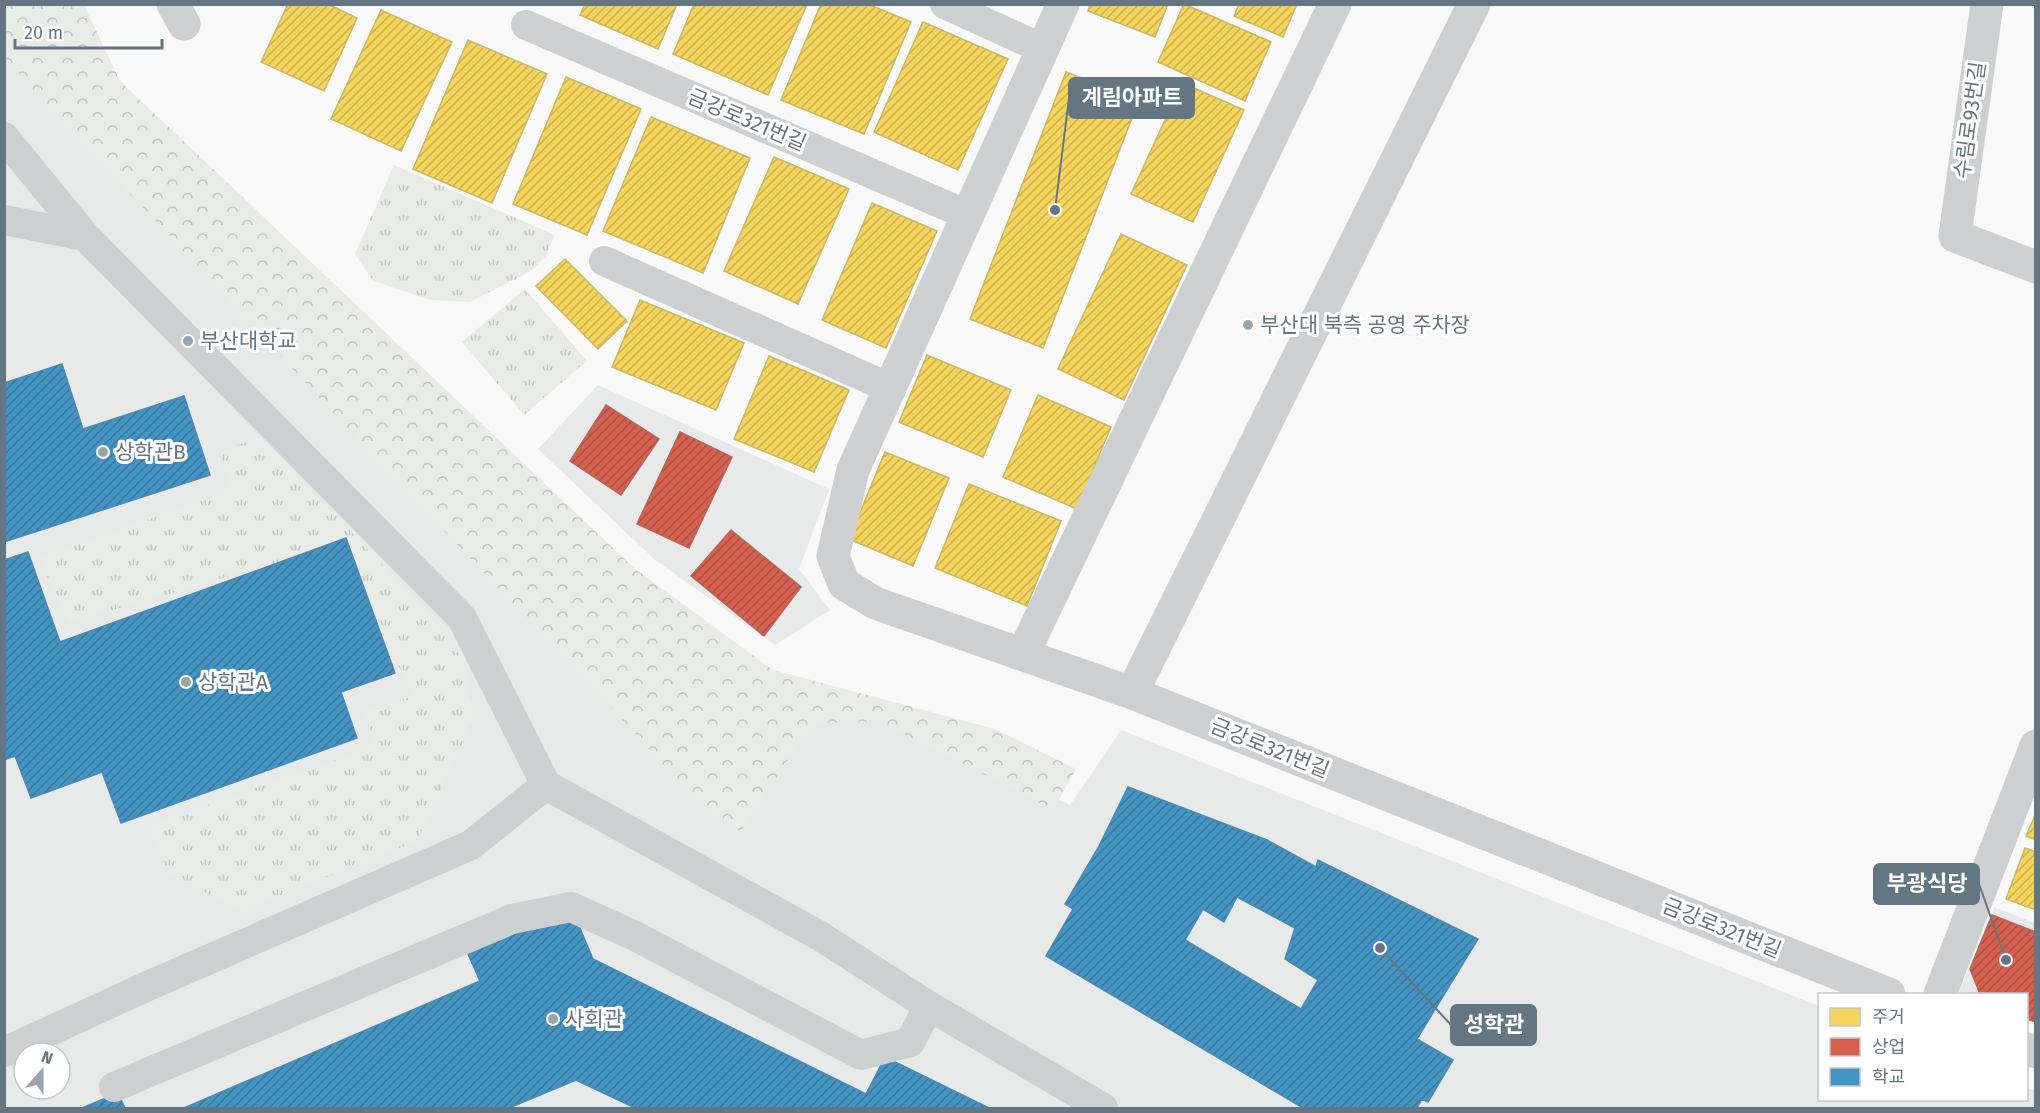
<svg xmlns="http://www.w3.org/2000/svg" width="2040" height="1113" font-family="'Fira Sans','Noto Sans KR',sans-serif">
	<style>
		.built { fill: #e8e9e9; fill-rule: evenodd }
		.grass { fill: url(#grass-tufts) }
		.forest { fill: url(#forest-crowns) }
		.homes { fill: url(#homes-hatch); stroke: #cab868; stroke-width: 1.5 }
		.shops { fill: url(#shops-hatch); stroke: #b4675d; stroke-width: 1.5 }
		.schools { fill: url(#schools-hatch); stroke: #4d8ab0; stroke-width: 1.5; fill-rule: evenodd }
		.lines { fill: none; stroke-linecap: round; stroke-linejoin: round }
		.lane { stroke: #cecfd0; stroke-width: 30 }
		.street { stroke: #cecfd0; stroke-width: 33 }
		.poi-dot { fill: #99a4ac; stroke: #fff; stroke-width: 2 }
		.labels { text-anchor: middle; stroke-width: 6; stroke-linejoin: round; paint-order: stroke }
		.street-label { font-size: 21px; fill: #657683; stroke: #fff }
		.poi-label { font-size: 21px; fill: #657683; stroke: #fff; text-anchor: start }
		.leader { fill: none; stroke: #657683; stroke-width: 2 }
		.callout-dot { fill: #657683; stroke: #fff; stroke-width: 2 }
		.callout { fill: #657683; stroke: #657683; stroke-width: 2 }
		.callout-label { font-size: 22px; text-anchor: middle; font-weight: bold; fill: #fff }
	</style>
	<defs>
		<pattern id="grass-tufts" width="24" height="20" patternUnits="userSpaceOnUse" patternTransform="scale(1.5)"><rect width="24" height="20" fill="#e8ebe6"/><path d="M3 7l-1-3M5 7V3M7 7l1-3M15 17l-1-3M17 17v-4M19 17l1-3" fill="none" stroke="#c0c3c0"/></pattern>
		<pattern id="forest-crowns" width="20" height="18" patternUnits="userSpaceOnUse" patternTransform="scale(1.5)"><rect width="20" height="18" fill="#e8ebe6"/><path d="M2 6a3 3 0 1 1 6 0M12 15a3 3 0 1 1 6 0" fill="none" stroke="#c0c3c0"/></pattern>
		<pattern id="homes-hatch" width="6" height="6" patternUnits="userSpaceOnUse" patternTransform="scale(1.5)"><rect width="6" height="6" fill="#f6d55c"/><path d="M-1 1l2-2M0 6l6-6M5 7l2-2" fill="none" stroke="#cbb151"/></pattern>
		<pattern id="shops-hatch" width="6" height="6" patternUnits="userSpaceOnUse" patternTransform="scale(1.5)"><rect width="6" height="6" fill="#d6604d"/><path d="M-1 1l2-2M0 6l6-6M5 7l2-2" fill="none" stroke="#a85144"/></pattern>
		<pattern id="schools-hatch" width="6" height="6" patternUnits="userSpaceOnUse" patternTransform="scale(1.5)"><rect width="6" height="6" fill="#4393c3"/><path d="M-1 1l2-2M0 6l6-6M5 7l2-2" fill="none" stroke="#3a779c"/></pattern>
	</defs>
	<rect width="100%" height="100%" fill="#f9f9f9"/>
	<path class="built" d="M 5,4 L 112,90 L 630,591 L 787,707 L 881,716 L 1070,805 L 1121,730 L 1819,1006 L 1820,1100 L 2026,1100 L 2027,1088 L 2036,1091 L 2035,1108 L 5,1108 ZM 24,1053 L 60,1053 L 60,1089 L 24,1089 Z
		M 598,385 L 829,489 L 799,569 L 830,610 L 775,645 L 654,559 L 538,449 Z
		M 1994,907 L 2035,923 L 2035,1022 L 2027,1019 L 2026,994 L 1965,994 L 1959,992 Z"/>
	<path class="grass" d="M 394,165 L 555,235 L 545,257 L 531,271 L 470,302 L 431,300 L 373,281 L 355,254 Z
		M 525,289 L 587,361 L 524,415 L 462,342 Z
		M 262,437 L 420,605 L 469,667 L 472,724 L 417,841 L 241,911 L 168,873 L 148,826 L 375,746 L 363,711 L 414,696 L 337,546 L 67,623 L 39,557 L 231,491 L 219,451 Z"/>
	<path class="forest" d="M 5,4 L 84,5 L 120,81 L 634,568 L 773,670 L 995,729 L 1076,769 L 1053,810 L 881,722 L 812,723 L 741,832 L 686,790 L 589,683 L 378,461 L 5,59 Z"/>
	<path class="homes" d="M 288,4 L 328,4 L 357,18 L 324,91 L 261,62 Z
		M 585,4 L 677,4 L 658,49 L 580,15 Z
		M 694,4 L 807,4 L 768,95 L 673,54 Z
		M 821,4 L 868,4 L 911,22 L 864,134 L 781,100 Z
		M 1090,4 L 1168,4 L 1155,37 L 1088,11 Z
		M 1184,4 L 1271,42 L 1245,101 L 1158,62 Z
		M 1239,4 L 1297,4 L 1283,37 L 1234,16 Z
		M 381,10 L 452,42 L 401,151 L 331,119 Z
		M 923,22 L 1008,59 L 958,170 L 874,132 Z
		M 468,40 L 547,74 L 492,203 L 413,169 Z
		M 1066,72 L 1139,100 L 1043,348 L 970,319 Z
		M 566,77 L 641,109 L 587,235 L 513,204 Z
		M 1182,83 L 1244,110 L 1193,222 L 1131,194 Z
		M 651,117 L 750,158 L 703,273 L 603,231 Z
		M 774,157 L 849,189 L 798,304 L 724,271 Z
		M 872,203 L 937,231 L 886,348 L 822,320 Z
		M 1121,234 L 1187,265 L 1124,400 L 1058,369 Z
		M 565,259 L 627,321 L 598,349 L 536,286 Z
		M 640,300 L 744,343 L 716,410 L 612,367 Z
		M 927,355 L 1011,390 L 983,457 L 899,422 Z
		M 769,356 L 849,390 L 814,472 L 734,439 Z
		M 1038,395 L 1111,427 L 1077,509 L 1003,477 Z
		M 885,452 L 949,478 L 913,566 L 849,539 Z
		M 969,484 L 1061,521 L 1027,606 L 935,568 Z
		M 2036,813 L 2036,840 L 2026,836 Z
		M 2025,848 L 2036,852 L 2036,910 L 2006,899 Z"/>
	<path class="shops" d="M 606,405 L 659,439 L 621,495 L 570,461 Z
		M 680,432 L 732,457 L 689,548 L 637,524 Z
		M 731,530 L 801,587 L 764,636 L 691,576 Z
		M 1992,915 L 2036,932 L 2036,1022 L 2026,1019 L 2026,994 L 1980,994 L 1970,969 Z"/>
	<path class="schools" d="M 62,364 L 83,429 L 184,396 L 210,475 L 4,542 L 4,383 Z
		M 346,538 L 395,673 L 341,692 L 357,738 L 121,823 L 102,772 L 31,798 L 15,756 L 4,760 L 4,560 L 28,552 L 60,642 Z
		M 1128,787 L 1267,840 L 1316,867 L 1318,860 L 1478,939 L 1417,1039 L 1453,1060 L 1428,1102 L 1422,1099 L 1417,1108 L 1303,1108 L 1046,956 L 1073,909 L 1065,904 L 1098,848 ZM 1237,897 L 1295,928 L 1285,959 L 1318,980 L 1301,1009 L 1185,940 L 1203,909 L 1224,922 Z
		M 571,907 L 593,959 L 866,1094 L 885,1057 L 989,1108 L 635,1108 L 576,1080 L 509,1108 L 184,1108 L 480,981 L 467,952 Z
		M 118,1093 L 125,1108 L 82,1108 Z"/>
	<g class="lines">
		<path class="lane" d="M 945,4 L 1043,49
			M 526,25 L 968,215
			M 4,137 L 85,236 L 462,618 L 546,785 L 820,936 L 929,1006 L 1103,1108
			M 4,220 L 85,236
			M 604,261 L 890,388
			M 4,1052 L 150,985 L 471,845 L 546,785
			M 114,1087 L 512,919 L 571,907 L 635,936 L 861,1055 L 910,1042 L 929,1006"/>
		<path class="street" d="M 173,4 L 184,24
			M 1063,4 L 853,470 L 833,556 L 844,584 L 875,603 L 1132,693 L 1889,994
			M 1987,4 L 1955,236 L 2036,267
			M 1023,654 L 1335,4
			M 1132,693 L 1474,4
			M 1940,994 L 2036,746
			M 2026,1049 L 2036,1052"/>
	</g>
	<g class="poi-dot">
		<circle cx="1248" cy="325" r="6"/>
		<circle cx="188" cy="341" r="6"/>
		<circle cx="103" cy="452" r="6"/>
		<circle cx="186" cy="682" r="6"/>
		<circle cx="553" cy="1019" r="6"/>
	</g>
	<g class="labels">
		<g class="street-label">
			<text transform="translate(747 120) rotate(23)" y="7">금강로321번길</text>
			<text transform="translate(1970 120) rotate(-82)" y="7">수림로93번길</text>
			<text transform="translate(1270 748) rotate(22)" y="7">금강로321번길</text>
			<text transform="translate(1722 928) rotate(22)" y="7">금강로321번길</text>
		</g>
		<g class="poi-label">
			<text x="1260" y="332">부산대 북측 공영 주차장</text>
			<text x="200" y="348">부산대학교</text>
			<text x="115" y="459">상학관B</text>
			<text x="198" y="689">상학관A</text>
			<text x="565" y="1026">사회관</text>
		</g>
	</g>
	<path class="leader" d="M1055 210L1069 98M2006 960L1979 884M1380 948L1451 1025"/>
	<g class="callout-dot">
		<circle cx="1055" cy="210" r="6"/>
		<circle cx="2006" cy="960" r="6"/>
		<circle cx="1380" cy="948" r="6"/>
	</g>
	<g class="callout">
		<rect x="1069" y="78" width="125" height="40" rx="6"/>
		<rect x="1874" y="864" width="105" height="40" rx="6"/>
		<rect x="1451" y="1005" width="85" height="40" rx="6"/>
	</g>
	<g class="callout-label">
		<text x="1132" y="105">계림아파트</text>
		<text x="1927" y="891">부광식당</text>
		<text x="1494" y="1032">성학관</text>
	</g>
	<rect width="2040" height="1113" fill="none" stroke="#657683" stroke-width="12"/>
	<rect x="1818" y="993" width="210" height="108" fill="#ffffff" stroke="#c1c8cd" stroke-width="1.5"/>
	<rect x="1830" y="1008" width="30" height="18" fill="#f6d55c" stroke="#c1c8cd" stroke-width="1.5"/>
	<text x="1872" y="1023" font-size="18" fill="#657683">주거</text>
	<rect x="1830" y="1038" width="30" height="18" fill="#d6604d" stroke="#c1c8cd" stroke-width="1.5"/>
	<text x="1872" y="1053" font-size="18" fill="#657683">상업</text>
	<rect x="1830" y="1068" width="30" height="18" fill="#4393c3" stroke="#c1c8cd" stroke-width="1.5"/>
	<text x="1872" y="1083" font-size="18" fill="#657683">학교</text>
	<g transform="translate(42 1071) rotate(21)"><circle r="28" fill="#ffffff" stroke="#c1c8cd" stroke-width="1.5"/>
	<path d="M0-4.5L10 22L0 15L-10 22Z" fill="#99a4ac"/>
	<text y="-9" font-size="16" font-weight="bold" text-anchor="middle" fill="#657683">N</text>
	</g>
	<path d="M15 39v9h147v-9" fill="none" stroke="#657683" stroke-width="3"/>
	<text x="24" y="39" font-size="18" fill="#657683" stroke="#ffffff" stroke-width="4.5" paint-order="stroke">20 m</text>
</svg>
